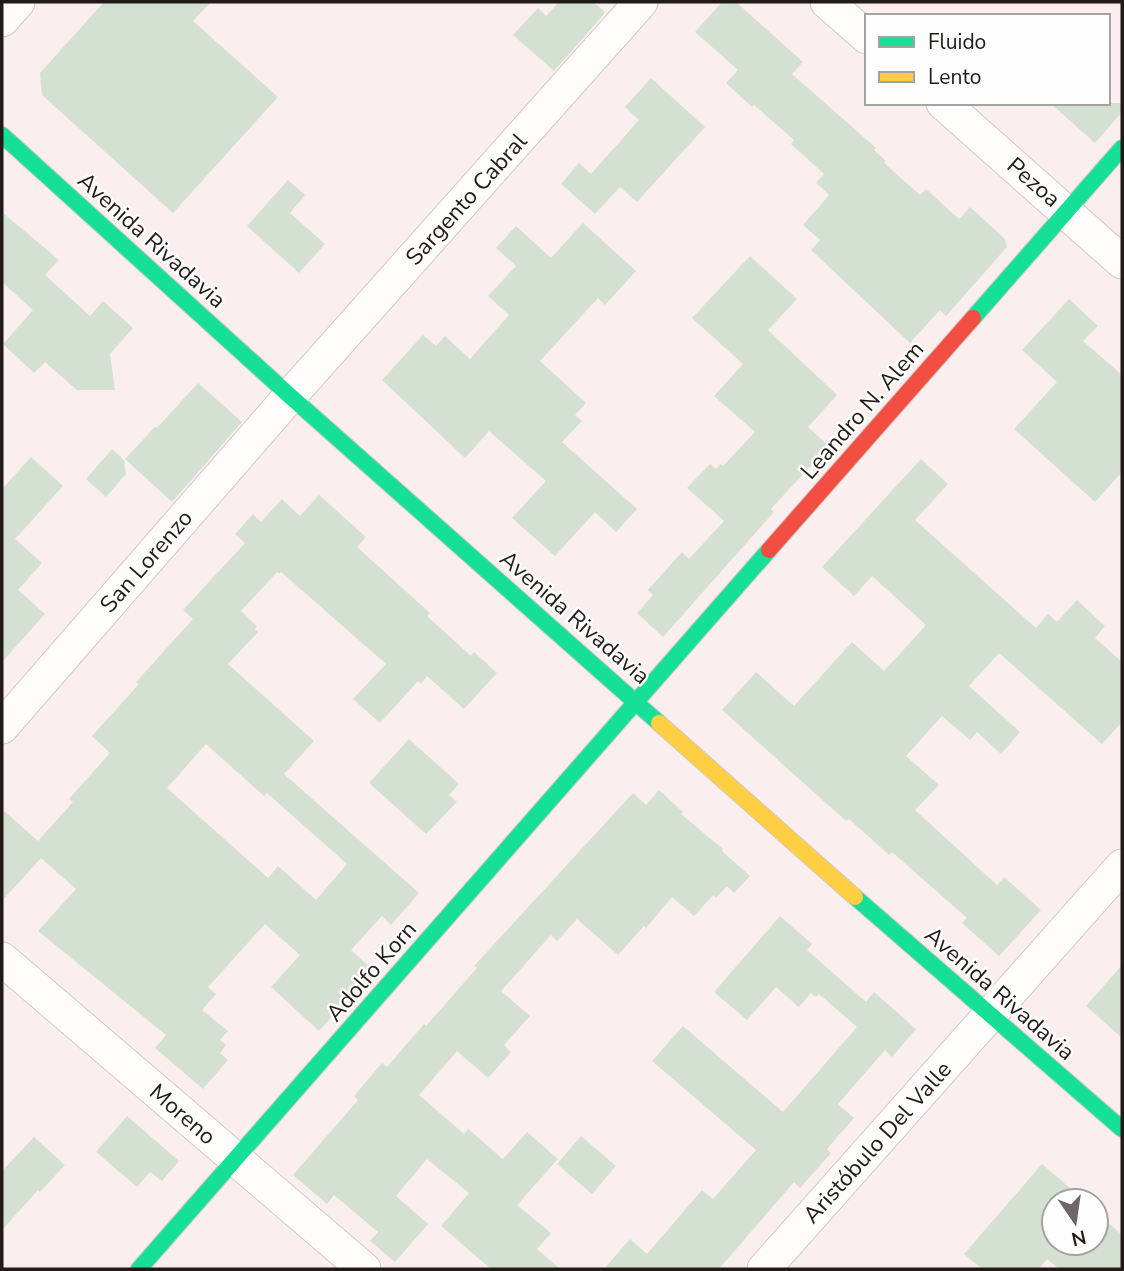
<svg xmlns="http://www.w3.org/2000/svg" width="1124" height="1271" font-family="'Nunito Sans',sans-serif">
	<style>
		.building { fill: #d4e0d2; fill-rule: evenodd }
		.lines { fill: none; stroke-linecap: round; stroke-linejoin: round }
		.street-casing { stroke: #d2c8c7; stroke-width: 35 }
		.fast-casing { stroke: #d2c8c7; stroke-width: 18 }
		.slow-casing { stroke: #d2c8c7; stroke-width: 18 }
		.jam-casing { stroke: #d2c8c7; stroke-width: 18 }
		.street { stroke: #fefdfc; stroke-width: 33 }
		.fast { stroke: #16e098; stroke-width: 16 }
		.slow { stroke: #ffcf43; stroke-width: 16 }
		.jam { stroke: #f24e42; stroke-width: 16 }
		.labels { text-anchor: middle; stroke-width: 5; stroke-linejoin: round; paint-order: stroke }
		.street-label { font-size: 23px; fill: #221a19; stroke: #fdfdfd }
	</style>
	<rect width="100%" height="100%" fill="#faefee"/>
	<path class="building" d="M 104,2 L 211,2 L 193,21 L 278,97 L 173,213 L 42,95 L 40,73 Z
		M 559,2 L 593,2 L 604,11 L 604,14 L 554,71 L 513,35 L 538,8 L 546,16 Z
		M 722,2 L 736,2 L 803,62 L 792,74 L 876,148 L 874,150 L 886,161 L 884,163 L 920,195 L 926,189 L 959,219 L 970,207 L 1005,239 L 1007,247 L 946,316 L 940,310 L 910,343 L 811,250 L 820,240 L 803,225 L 829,195 L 816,183 L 824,174 L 791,144 L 794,140 L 754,105 L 752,107 L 726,83 L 738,70 L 695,32 Z
		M 651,78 L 705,127 L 637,202 L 620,187 L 595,214 L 561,184 L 579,163 L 591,174 L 639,120 L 625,107 Z
		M 1050,103 L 1122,103 L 1122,112 L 1095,143 Z
		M 288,180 L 305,195 L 290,213 L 325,244 L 299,273 L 247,226 Z
		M 2,212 L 59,260 L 45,275 L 90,316 L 103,301 L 133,328 L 110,354 L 115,390 L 77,390 L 45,362 L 34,373 L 3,344 L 33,310 L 2,282 Z
		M 583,223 L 636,271 L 605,305 L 598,298 L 540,361 L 586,403 L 575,415 L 582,421 L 562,442 L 637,509 L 616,532 L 595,512 L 555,556 L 512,518 L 546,481 L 489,431 L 465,458 L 382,380 L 423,335 L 436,346 L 445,336 L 470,359 L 509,315 L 488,296 L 516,266 L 496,248 L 516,226 L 551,258 Z
		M 750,256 L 797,299 L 768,330 L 837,395 L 808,427 L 829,446 L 771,509 L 774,512 L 663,637 L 637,613 L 653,595 L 648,590 L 682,552 L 689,559 L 724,521 L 687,488 L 710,464 L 716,469 L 721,464 L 723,466 L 755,432 L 714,396 L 743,364 L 692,318 Z
		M 1069,299 L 1098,326 L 1083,341 L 1122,375 L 1122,472 L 1095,502 L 1014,429 L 1057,382 L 1022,350 Z
		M 198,383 L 242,422 L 172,502 L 125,459 L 155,427 L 157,428 Z
		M 112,449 L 124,460 L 126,474 L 106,497 L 86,479 Z
		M 31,457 L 63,486 L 15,539 L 42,563 L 18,590 L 45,614 L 2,662 L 2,489 Z
		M 921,459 L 948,484 L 915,520 L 1036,628 L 1048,614 L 1057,622 L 1077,600 L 1105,626 L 1095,638 L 1122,662 L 1122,722 L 1102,744 L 999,653 L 969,686 L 1020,732 L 1001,754 L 977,732 L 970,740 L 942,716 L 906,756 L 939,785 L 915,810 L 997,885 L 1004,877 L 1041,910 L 999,956 L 962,923 L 967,918 L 908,866 L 892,852 L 889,855 L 849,819 L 846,821 L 722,710 L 756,672 L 794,706 L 852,642 L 884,671 L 926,625 L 872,576 L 854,596 L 822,567 Z
		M 319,495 L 366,537 L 357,547 L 430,613 L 427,616 L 471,656 L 474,652 L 497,673 L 464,709 L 427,676 L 421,684 L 418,681 L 380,723 L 353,699 L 386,664 L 281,572 L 279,574 L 277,572 L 241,611 L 257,626 L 255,629 L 258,632 L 228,664 L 314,741 L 284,774 L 419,893 L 391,925 L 382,916 L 351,950 L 373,970 L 319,1031 L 271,987 L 300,955 L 265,924 L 208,987 L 216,994 L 202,1010 L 228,1031 L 220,1040 L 226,1045 L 220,1053 L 228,1060 L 203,1089 L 155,1048 L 166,1035 L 38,931 L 76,889 L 41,858 L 2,901 L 2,809 L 38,841 L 73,802 L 69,799 L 110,753 L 92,736 L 139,684 L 136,682 L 193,619 L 183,610 L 245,543 L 235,534 L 253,514 L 261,522 L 282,499 L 300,516 ZM 206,744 L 264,796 L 267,793 L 347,864 L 316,900 L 278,866 L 268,878 L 167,788 Z
		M 409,739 L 459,784 L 449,795 L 457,802 L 426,834 L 369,783 Z
		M 659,790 L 683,812 L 681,814 L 723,849 L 722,851 L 750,876 L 734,893 L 727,886 L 716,898 L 713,895 L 694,916 L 672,897 L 646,928 L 644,926 L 618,955 L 577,919 L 557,941 L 551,935 L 501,991 L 530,1016 L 504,1045 L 511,1052 L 488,1078 L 457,1051 L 419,1095 L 464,1134 L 468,1129 L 503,1159 L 527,1132 L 558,1159 L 517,1205 L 551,1233 L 537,1249 L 560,1269 L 491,1269 L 441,1226 L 469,1193 L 427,1159 L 396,1196 L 428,1224 L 395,1262 L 370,1241 L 378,1232 L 334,1195 L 327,1204 L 293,1175 L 358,1100 L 354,1096 L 382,1063 L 387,1067 L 424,1024 L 426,1026 L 477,968 L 474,966 L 633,793 L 646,805 Z
		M 780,916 L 812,944 L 807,950 L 866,1002 L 874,992 L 916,1029 L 892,1057 L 885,1050 L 838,1104 L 854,1118 L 827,1149 L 831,1153 L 800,1188 L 794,1182 L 719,1269 L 604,1269 L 630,1239 L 647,1254 L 702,1190 L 713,1199 L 756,1150 L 652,1061 L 683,1026 L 783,1112 L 857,1027 L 819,994 L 816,997 L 811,993 L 799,1007 L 776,987 L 747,1020 L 714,992 Z
		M 1122,965 L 1122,1038 L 1086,1006 Z
		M 127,1116 L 179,1161 L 162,1181 L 150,1172 L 137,1187 L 96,1152 Z
		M 581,1136 L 616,1166 L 592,1194 L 557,1164 Z
		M 34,1137 L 65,1165 L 40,1192 L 38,1190 L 2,1230 L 2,1171 Z
		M 1042,1164 L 1085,1201 L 1054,1201 L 1054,1243 L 1096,1243 L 1096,1212 L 1122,1235 L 1122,1269 L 1059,1269 L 1047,1259 L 1039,1269 L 982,1269 L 964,1254 Z"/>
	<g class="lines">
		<g class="street-casing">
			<path id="street" d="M 827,2 L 867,37
				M 2,20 L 18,2
				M 943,103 L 1122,262
				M 2,727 L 290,396 L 641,2
				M 2,959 L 364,1269
				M 764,1269 L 1122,866"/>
		</g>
		<g class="fast-casing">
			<path id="fast" d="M 2,135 L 290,396 L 659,723
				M 973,318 L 1122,148
				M 855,897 L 1122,1129
				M 139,1269 L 769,550"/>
		</g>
		<g class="slow-casing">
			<path id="slow" d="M 659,723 L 855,897"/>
		</g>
		<g class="jam-casing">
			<path id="jam" d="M 769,550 L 973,318"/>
		</g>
		<use href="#street" class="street"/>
		<use href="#fast" class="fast"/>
		<use href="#slow" class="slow"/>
		<use href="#jam" class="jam"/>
	</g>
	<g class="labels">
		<g class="street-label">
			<text transform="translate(1034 182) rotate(41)" y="8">Pezoa</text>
			<text transform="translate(466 199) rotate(-48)" y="8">Sargento Cabral</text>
			<text transform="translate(152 240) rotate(42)" y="8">Avenida Rivadavia</text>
			<text transform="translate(862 410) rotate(-49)" y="8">Leandro N. Alem</text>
			<text transform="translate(146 561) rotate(-49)" y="8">San Lorenzo</text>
			<text transform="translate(575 617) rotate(41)" y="8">Avenida Rivadavia</text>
			<text transform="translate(371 971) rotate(-49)" y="8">Adolfo Korn</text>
			<text transform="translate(1000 993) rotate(41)" y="8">Avenida Rivadavia</text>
			<text transform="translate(183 1114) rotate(41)" y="8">Moreno</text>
			<text transform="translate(877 1142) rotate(-48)" y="8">Aristóbulo Del Valle</text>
		</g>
	</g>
	<rect width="1124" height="1271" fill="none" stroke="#221a19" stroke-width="7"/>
	<rect x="865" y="14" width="245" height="91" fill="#fdfdfd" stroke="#a5a2a2" stroke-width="2"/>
	<rect x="879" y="37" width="35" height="10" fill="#16e098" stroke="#a5a2a2" stroke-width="2"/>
	<text x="928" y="49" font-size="21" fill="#221a19">Fluido</text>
	<rect x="879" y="72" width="35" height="10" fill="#ffcf43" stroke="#a5a2a2" stroke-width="2"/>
	<text x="928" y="84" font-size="21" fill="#221a19">Lento</text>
	<g transform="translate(1075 1222) rotate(167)"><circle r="33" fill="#fdfdfd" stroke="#a5a2a2" stroke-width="2"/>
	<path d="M0-5L12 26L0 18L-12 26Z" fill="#6e6564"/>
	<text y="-10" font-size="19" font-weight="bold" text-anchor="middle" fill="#221a19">N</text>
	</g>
</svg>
